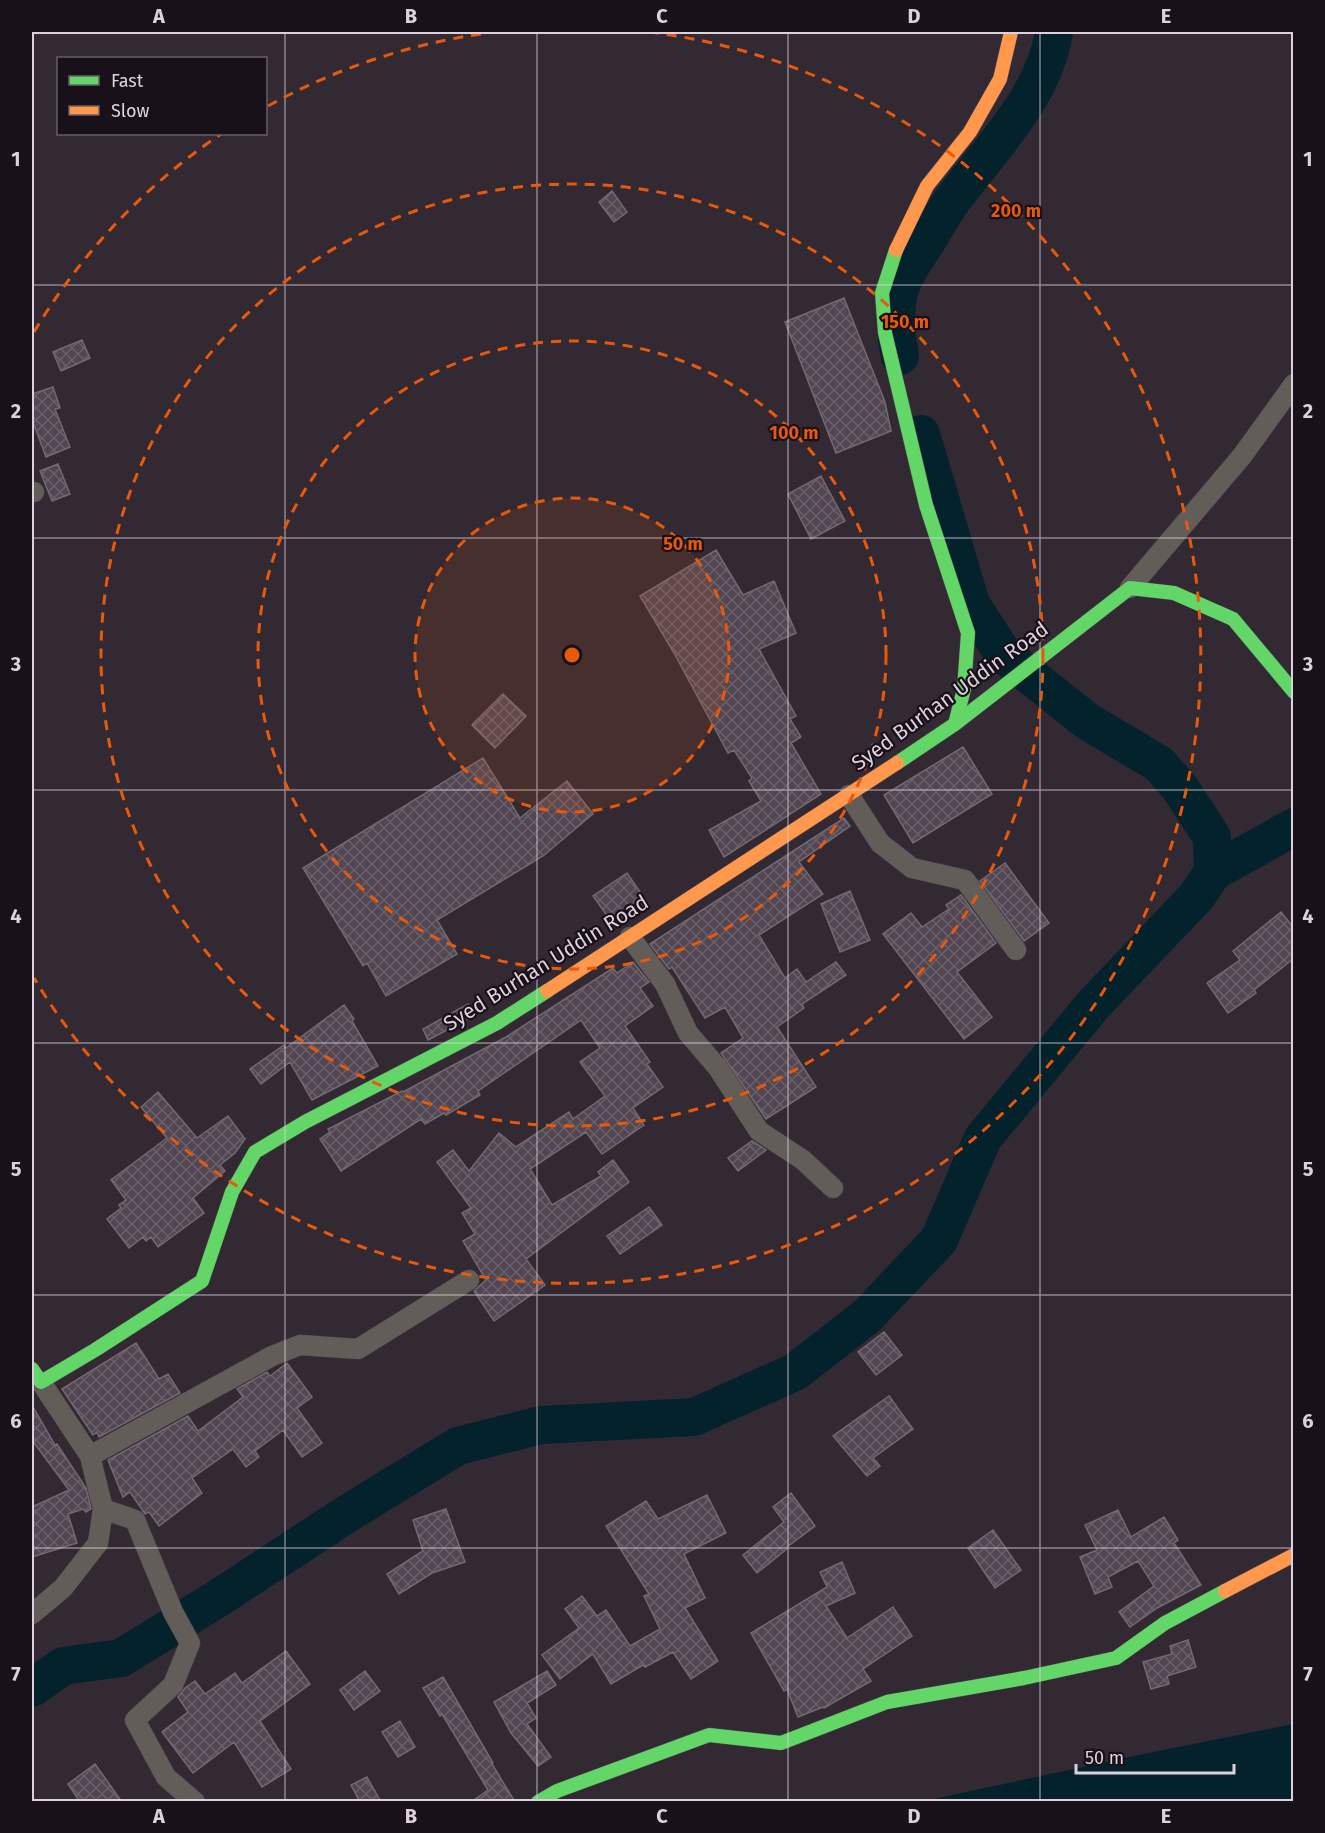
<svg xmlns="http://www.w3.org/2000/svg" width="1325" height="1833" font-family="'Fira Sans',sans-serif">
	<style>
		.water { fill: #04222b }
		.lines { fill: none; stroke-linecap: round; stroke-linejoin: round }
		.river { stroke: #04222b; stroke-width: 38 }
		.building { fill: url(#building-cross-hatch); stroke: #726972; stroke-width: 1.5 }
		.street-casing { stroke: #4d454e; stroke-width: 21 }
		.fast-casing { stroke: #4d454e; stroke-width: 15 }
		.slow-casing { stroke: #4d454e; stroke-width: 15 }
		.street { stroke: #625d59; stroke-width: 20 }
		.fast { stroke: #63d668; stroke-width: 14 }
		.slow { stroke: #ff974d; stroke-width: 14 }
		.grid { fill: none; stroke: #ddd1de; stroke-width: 1.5; stroke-opacity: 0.55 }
		.ring { fill: none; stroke: #e8590c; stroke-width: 3; stroke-dasharray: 10 8 }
		.labels { text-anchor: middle; stroke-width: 4.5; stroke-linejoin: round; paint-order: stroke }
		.street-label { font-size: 21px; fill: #ddd1de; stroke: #19111a }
		.centre { fill: #e8590c; stroke: #19111a; stroke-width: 3 }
		.ring-label { font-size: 18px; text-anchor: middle; font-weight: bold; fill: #e8590c; stroke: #19111a; stroke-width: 4.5; stroke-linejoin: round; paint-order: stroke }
		.neatline { fill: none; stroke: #ddd1de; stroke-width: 2 }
		.grid-label { font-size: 20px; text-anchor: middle; font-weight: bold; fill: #ddd1de }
	</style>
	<defs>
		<pattern id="building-cross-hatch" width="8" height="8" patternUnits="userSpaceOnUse" patternTransform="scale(1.5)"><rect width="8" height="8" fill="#514652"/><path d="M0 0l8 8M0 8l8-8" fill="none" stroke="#6a606a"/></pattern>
	</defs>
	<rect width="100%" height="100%" fill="#322933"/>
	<path class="water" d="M 1293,1724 L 1293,1801 L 924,1801 L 1153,1752 Z"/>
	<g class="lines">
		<path class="river" d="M 900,356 C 896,338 895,320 897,302 C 900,279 915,259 927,241 C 935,228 943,214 951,202 C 989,150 1044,98 1054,32
			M 1213,872 L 1294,827
			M 32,1688 L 63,1666 L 121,1658 L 217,1599 L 350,1512 L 458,1446 L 541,1425 L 694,1417 L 795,1372 L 867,1316 L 939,1240 L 983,1138 L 1094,1004 L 1196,897 L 1213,872 L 1212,837 L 1180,788 L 1159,764 L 1087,721 L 1004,655 L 971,604 L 921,434"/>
	</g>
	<path class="building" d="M 612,191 L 627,212 L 614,222 L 599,202 Z
		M 844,298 L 885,402 L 891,431 L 836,453 L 785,322 Z
		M 82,340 L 90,358 L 61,371 L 53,352 Z
		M 53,387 L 60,408 L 55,409 L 70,447 L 46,457 L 32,419 L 32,394 Z
		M 58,464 L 70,494 L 52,501 L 40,471 Z
		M 821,476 L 845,521 L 811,539 L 788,494 Z
		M 716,550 L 743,595 L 774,581 L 796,633 L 759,649 L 796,716 L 790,719 L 801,737 L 791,743 L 821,794 L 724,857 L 709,830 L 761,801 L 749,781 L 752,778 L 734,750 L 728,753 L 674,653 L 640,596 Z
		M 503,694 L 526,716 L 495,748 L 472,725 Z
		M 963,747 L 992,794 L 913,843 L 884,795 Z
		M 483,758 L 520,818 L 567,781 L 593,814 L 543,856 L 437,920 L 457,954 L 386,996 L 367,963 L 363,966 L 303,868 Z
		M 844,818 L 850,826 L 799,862 L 823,894 L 759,935 L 785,978 L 797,969 L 806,982 L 836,962 L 846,975 L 802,1004 L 804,1008 L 777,1027 L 816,1087 L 766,1119 L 721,1053 L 743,1038 L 725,1007 L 705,1018 L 672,967 L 669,969 L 650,944 Z
		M 1005,863 L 1049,923 L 1024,941 L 980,881 Z
		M 627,873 L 649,905 L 615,927 L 593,896 Z
		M 850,891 L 870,940 L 840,952 L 821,904 Z
		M 961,895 L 996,943 L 957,972 L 992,1017 L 964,1039 L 883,934 L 911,913 L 922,927 L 949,909 L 946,905 Z
		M 1281,912 L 1293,927 L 1293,959 L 1254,990 L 1256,993 L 1228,1013 L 1207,983 L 1240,960 L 1233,951 Z
		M 633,962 L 649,982 L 640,988 L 653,1006 L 625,1026 L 650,1062 L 647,1064 L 663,1087 L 633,1108 L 644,1125 L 602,1154 L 586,1132 L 530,1169 L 552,1205 L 601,1176 L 598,1172 L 613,1160 L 629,1182 L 526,1259 L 545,1285 L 494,1321 L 474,1291 L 486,1280 L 463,1241 L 475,1234 L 462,1213 L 471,1208 L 437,1162 L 453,1150 L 469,1171 L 499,1133 L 516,1147 L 569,1112 L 573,1119 L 605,1096 L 580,1062 L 600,1048 L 581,1020 L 478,1091 L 480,1095 L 446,1115 L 444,1113 L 425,1124 L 421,1119 L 341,1171 L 320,1139 L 330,1132 L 328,1129 L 402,1091 L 403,1092 L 506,1037 L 613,968 L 617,973 Z
		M 468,1004 L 474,1016 L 428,1040 L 423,1029 Z
		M 344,1005 L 354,1019 L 352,1021 L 378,1066 L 312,1100 L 290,1062 L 261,1084 L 250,1069 L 284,1045 L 286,1048 Z
		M 158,1092 L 197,1138 L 228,1116 L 245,1139 L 235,1153 L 220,1165 L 225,1171 L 193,1198 L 204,1213 L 158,1247 L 151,1237 L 146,1241 L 143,1237 L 129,1248 L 107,1219 L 121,1208 L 119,1205 L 126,1200 L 111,1180 L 167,1138 L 141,1107 Z
		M 752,1141 L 766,1150 L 738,1171 L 728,1158 Z
		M 649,1207 L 662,1225 L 620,1254 L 607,1236 Z
		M 884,1332 L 902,1355 L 876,1375 L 858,1352 Z
		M 136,1343 L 159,1379 L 168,1374 L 180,1393 L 99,1437 L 97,1432 L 93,1435 L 62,1389 Z
		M 287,1363 L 312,1397 L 297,1408 L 322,1443 L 302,1457 L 283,1430 L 255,1451 L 259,1457 L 246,1467 L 233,1449 L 192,1478 L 202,1493 L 159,1526 L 149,1512 L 145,1514 L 130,1492 L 123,1497 L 108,1460 L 188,1416 L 198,1431 L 243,1397 L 237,1389 L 267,1372 L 270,1376 Z
		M 889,1396 L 913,1429 L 873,1458 L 880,1466 L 867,1476 L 833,1436 Z
		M 32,1405 L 55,1445 L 57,1444 L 86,1488 L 91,1509 L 86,1512 L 83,1509 L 68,1514 L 77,1543 L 32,1557 L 32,1507 L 69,1490 L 32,1440 Z
		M 791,1493 L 815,1526 L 787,1547 L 788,1548 L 757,1573 L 743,1555 L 784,1522 L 773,1507 Z
		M 707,1495 L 726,1533 L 684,1554 L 705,1598 L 685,1608 L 718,1661 L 691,1679 L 673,1652 L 645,1667 L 643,1665 L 611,1684 L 593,1654 L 560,1679 L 542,1655 L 579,1628 L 565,1609 L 582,1596 L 597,1616 L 606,1610 L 630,1646 L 660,1629 L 644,1596 L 649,1594 L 606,1526 L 646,1501 L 658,1519 Z
		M 446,1509 L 465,1562 L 432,1573 L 399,1594 L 387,1574 L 423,1551 L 413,1520 Z
		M 1118,1510 L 1131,1537 L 1164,1517 L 1178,1540 L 1174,1543 L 1201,1585 L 1157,1608 L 1130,1627 L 1119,1612 L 1154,1586 L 1138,1561 L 1108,1577 L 1112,1587 L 1095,1594 L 1080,1557 L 1097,1550 L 1085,1525 Z
		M 993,1530 L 1021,1570 L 995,1588 L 968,1548 Z
		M 842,1562 L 855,1593 L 826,1606 L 847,1638 L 893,1607 L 912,1636 L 863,1669 L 871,1681 L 824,1708 L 823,1707 L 798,1717 L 787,1689 L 784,1691 L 751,1633 L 827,1587 L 820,1572 Z
		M 1188,1640 L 1196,1667 L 1167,1676 L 1169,1684 L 1151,1689 L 1143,1662 L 1172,1654 L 1170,1646 Z
		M 286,1651 L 310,1684 L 260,1721 L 291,1769 L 262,1787 L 234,1742 L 193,1773 L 162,1732 L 188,1712 L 178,1697 L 185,1688 L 195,1681 L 205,1694 L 235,1673 L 242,1683 Z
		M 365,1671 L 380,1691 L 354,1710 L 340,1690 Z
		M 547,1671 L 556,1685 L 527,1703 L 536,1718 L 527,1724 L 551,1757 L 538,1766 L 511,1733 L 494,1702 Z
		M 443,1677 L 493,1763 L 492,1764 L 515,1802 L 471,1802 L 488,1790 L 442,1714 L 440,1716 L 423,1688 Z
		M 400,1721 L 415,1747 L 398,1757 L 382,1732 Z
		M 95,1764 L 122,1802 L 80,1802 L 68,1784 Z
		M 367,1777 L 381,1802 L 360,1802 L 351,1785 Z"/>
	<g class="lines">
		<g class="street-casing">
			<path id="street" d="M 32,492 L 34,492
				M 1130,588 L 1242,456 L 1294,384
				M 849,795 L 880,843 L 912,868 L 965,880 L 1016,950
				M 630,937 L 665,984 L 688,1033 L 718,1068 L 759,1131 L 803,1160 L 833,1188
				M 90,1456 L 272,1356 L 300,1345 L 358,1349 L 469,1280
				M 103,1509 L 135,1520 L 173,1612 L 190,1643 L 173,1685 L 135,1720 L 166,1777 L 195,1802
				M 32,1614 L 63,1588 L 98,1543 L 103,1509 L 90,1456 L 41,1382"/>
		</g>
		<g class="fast-casing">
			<path id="fast" d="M 896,250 L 882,293 L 885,333 L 926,505 L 968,633 L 964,689 L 955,724
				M 897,763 L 955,724 L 1130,588 L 1174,593 L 1233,619 L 1294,692
				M 32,1369 L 41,1382 L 95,1350 L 202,1281 L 232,1192 L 255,1152 L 305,1122 L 497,1023 L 547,991
				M 538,1802 L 557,1791 L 709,1735 L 781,1743 L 887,1702 L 1024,1678 L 1116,1658 L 1165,1623 L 1225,1591"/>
		</g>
		<g class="slow-casing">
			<path id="slow" d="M 896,250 L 927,186 L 970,132 L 1000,79 L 1011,32
				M 547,991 L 897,763
				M 1225,1591 L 1294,1555"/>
		</g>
		<use href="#street" class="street"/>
		<use href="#fast" class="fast"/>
		<use href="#slow" class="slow"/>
	</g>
	<path class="grid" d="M 285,32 L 285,1802M 537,32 L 537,1802M 788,32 L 788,1802M 1040,32 L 1040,1802M 32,285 L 1294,285M 32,538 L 1294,538M 32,790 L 1294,790M 32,1043 L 1294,1043M 32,1295 L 1294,1295M 32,1548 L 1294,1548"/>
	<circle cx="572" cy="655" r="157" fill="#e8590c" fill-opacity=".12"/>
	<g class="ring">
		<circle cx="572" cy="655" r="157"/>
		<circle cx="572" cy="655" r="314"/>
		<circle cx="572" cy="655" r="471"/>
		<path d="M34 332A628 628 0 0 1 221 134M268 106A628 628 0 0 1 495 32M649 32A628 628 0 1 1 34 978"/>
	</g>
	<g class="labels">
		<g class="street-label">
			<text transform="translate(950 696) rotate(-36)" y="7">Syed Burhan Uddin Road</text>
			<text transform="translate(546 963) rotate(-32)" y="7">Syed Burhan Uddin Road</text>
		</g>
	</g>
	<circle cx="572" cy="655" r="9" class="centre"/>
	<g class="ring-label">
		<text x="1016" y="217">200 m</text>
		<text x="905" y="328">150 m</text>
		<text x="794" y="439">100 m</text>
		<text x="683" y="550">50 m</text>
	</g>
	<rect width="1325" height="1833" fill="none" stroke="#19111a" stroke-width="66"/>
	<rect x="57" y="57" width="210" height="78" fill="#19111a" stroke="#675e68" stroke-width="1.5"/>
	<rect x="69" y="76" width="30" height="9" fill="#63d668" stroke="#675e68" stroke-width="1.5"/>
	<text x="111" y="87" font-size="18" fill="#ddd1de">Fast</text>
	<rect x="69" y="106" width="30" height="9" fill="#ff974d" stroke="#675e68" stroke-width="1.5"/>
	<text x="111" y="117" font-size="18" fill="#ddd1de">Slow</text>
	<path d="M1076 1764v9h158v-9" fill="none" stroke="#ddd1de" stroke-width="3"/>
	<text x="1085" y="1764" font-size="18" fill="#ddd1de" stroke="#19111a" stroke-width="4.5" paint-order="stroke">50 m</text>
	<rect x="33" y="33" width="1259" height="1767" class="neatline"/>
	<g class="grid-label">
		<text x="159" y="23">A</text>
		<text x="411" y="23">B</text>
		<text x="662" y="23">C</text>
		<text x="914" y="23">D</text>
		<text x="1166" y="23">E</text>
		<text x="16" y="166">1</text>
		<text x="1308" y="166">1</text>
		<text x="16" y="418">2</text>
		<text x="1308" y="418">2</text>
		<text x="16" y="671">3</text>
		<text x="1308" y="671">3</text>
		<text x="16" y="923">4</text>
		<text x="1308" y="923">4</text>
		<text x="16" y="1176">5</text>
		<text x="1308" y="1176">5</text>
		<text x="16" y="1428">6</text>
		<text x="1308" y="1428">6</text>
		<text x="16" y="1681">7</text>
		<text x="1308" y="1681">7</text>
		<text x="159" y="1823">A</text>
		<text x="411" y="1823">B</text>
		<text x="662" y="1823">C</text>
		<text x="914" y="1823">D</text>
		<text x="1166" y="1823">E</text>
	</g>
</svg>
